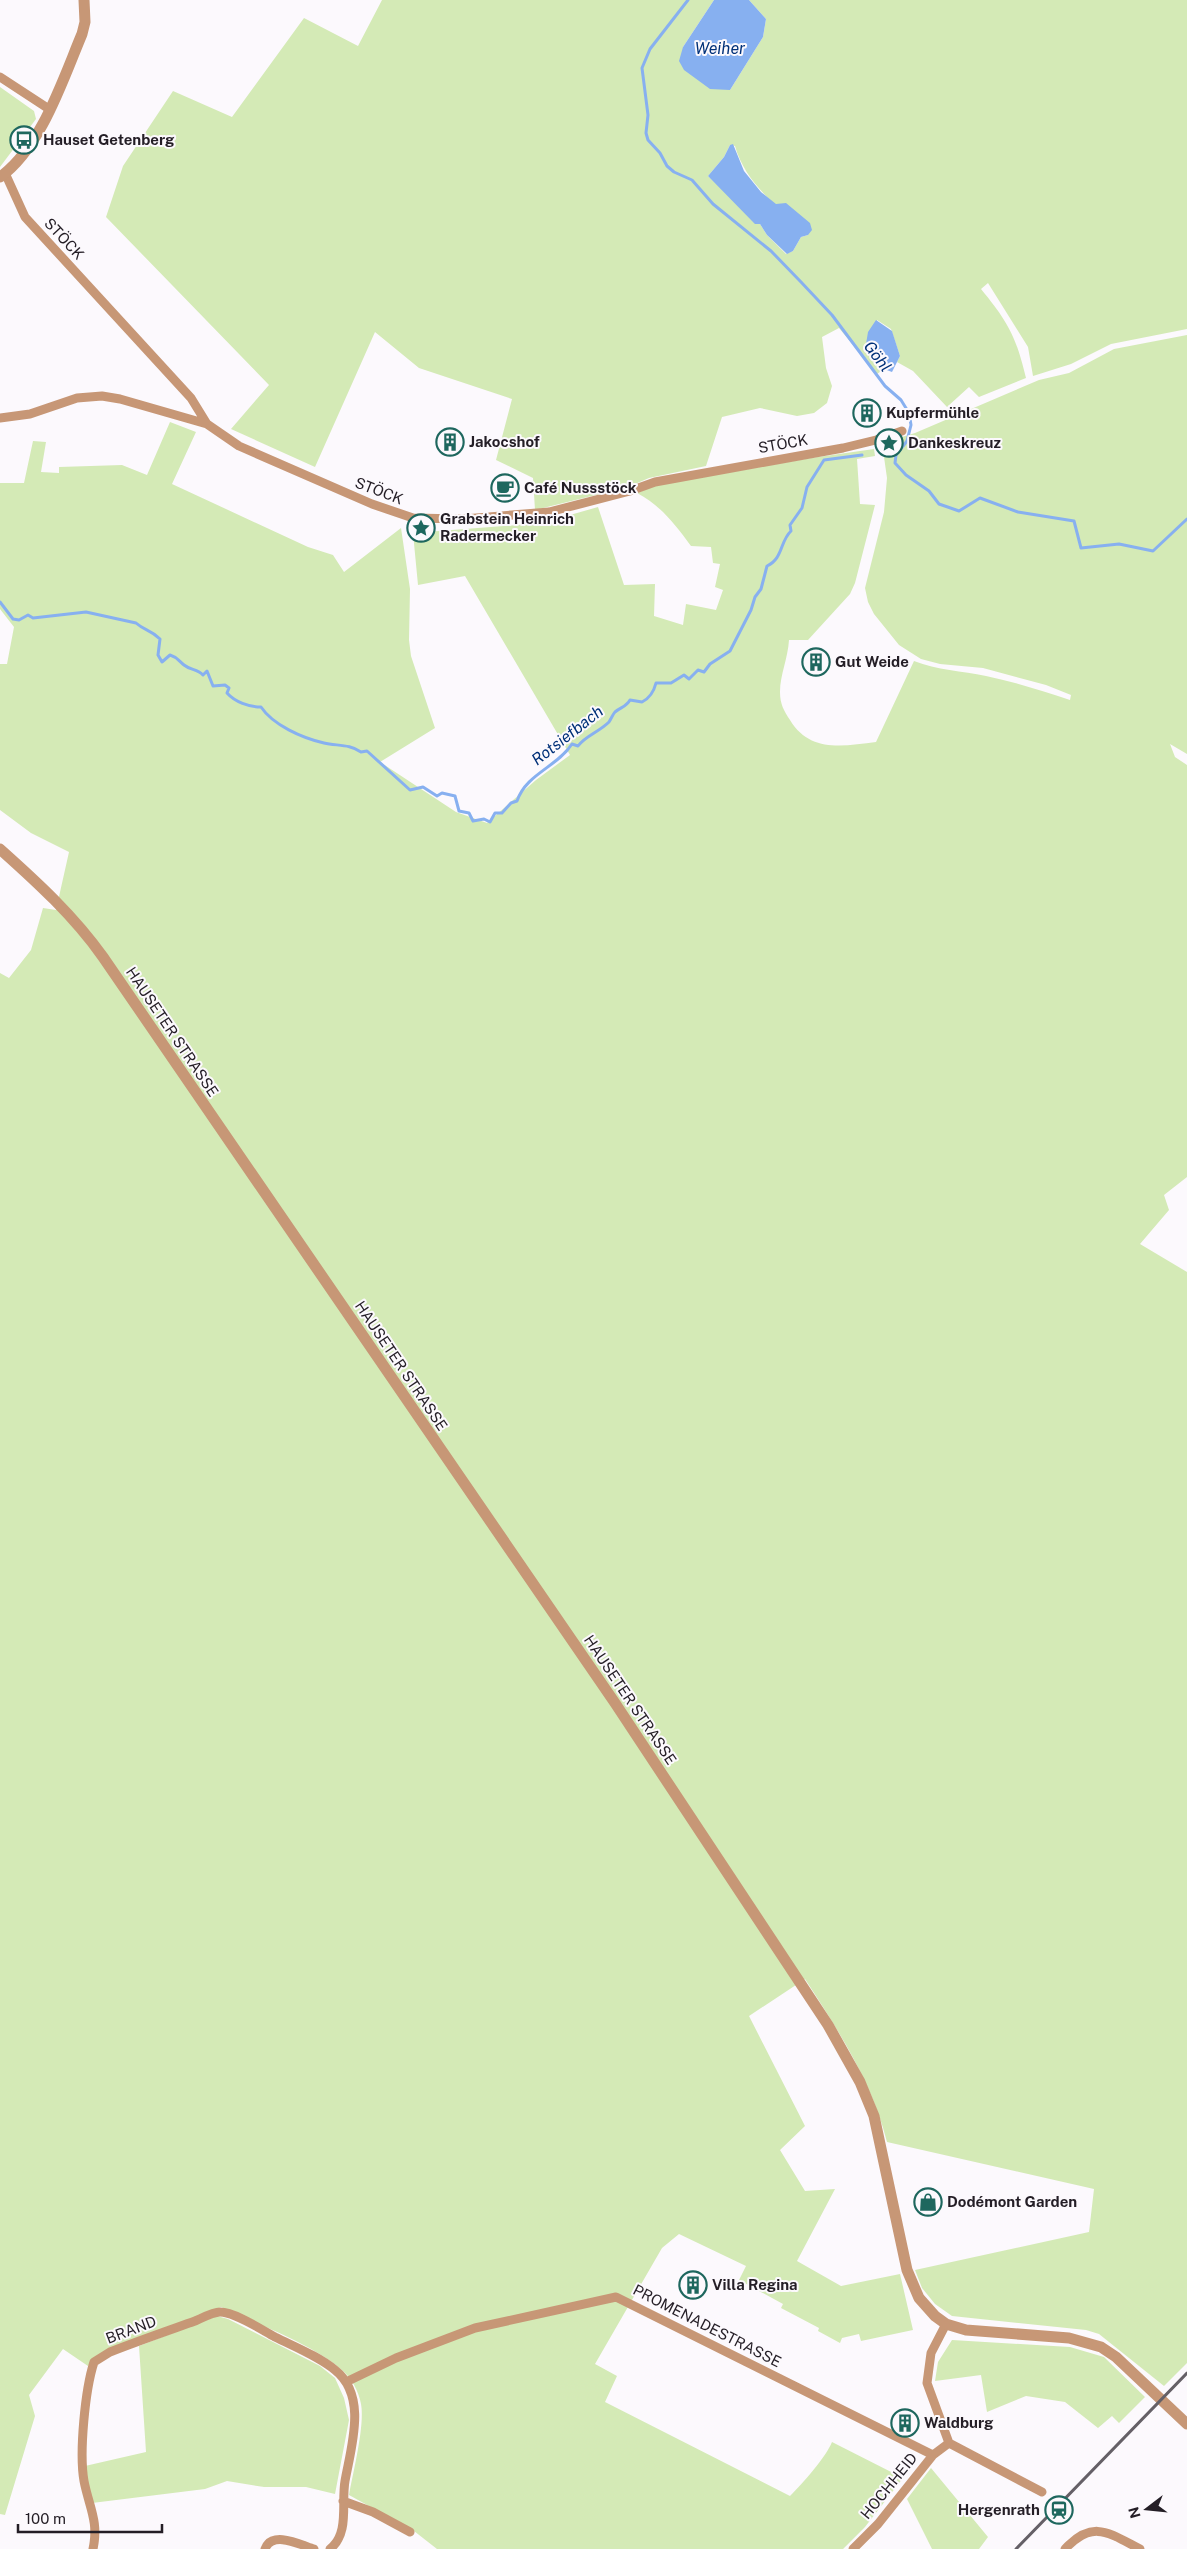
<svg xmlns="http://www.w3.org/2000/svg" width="1187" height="2549" font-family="'Public Sans',sans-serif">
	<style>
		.green { fill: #d4eab6; fill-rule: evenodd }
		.water { fill: #87b0f0 }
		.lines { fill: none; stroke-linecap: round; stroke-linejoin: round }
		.stream { stroke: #87b0f0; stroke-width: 3 }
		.minor { stroke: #c79776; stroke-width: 9 }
		.tertiary { stroke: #c79776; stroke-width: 11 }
		.rail { stroke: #656067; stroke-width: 3 }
		.labels { text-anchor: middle; stroke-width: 4; stroke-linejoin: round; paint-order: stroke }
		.poi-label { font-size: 15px; font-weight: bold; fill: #241e26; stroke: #fcf9fd; text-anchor: start }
		.street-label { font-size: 15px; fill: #241e26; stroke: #fcf9fd }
		.water-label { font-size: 16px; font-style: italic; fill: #003078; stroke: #fcf9fd }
	</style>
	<rect width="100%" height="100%" fill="#fcf9fd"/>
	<path class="green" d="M 382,0 L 714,0 L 683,47 L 730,90 L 763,37 L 766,19 L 749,0 L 1187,0 L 1187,329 L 1111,344 L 1071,364 L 1033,376 L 1028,347 L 988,283 L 981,289 C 1008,322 1016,336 1026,378 L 979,397 L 969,387 L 947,407 L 913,371 L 897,362 L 900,356 L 891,329 L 877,320 L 877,361 L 884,369 L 877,374 L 839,328 L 822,337 L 826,368 L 832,386 L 827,403 L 814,413 L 797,416 L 760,408 L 722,417 L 706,466 L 649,478 L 628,487 L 535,510 L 533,478 L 496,460 L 512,399 L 419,368 L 375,332 L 315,467 L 231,429 L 269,385 L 106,217 L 123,166 L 173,91 L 232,117 L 304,18 L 358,46 ZM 730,145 L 735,146 C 746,185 780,208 808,235 L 801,237 L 793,251 L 786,254 L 767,235 L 760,224 L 708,176 L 724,157 Z
		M 0,87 L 34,111 L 36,119 L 0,167 Z
		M 1187,335 L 1187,754 L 1170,744 L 1175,757 L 1187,765 L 1187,1177 L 1164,1195 L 1169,1210 L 1140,1244 L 1187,1272 L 1187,2363 L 1164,2386 L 1099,2334 L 1086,2330 L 952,2316 L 935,2304 L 922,2288 L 915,2270 L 1089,2232 L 1094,2189 L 887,2142 C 872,2082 838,2030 805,1979 L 749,2016 L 805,2126 L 780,2150 L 805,2191 L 835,2189 L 797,2261 L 841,2286 L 900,2274 L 913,2330 L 861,2341 L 859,2334 L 842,2338 L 840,2343 L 818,2331 L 819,2328 L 781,2308 L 783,2304 L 739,2280 L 746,2266 L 679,2234 L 662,2248 L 595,2364 L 617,2376 L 605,2402 L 790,2496 C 803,2483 826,2457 832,2442 L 903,2478 L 865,2527 L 843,2549 L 437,2549 L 414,2531 L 349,2495 C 353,2472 365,2426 361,2404 C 359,2392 352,2379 343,2371 C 317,2346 255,2323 221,2307 L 93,2359 L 88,2366 L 63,2349 L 29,2395 L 35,2416 L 5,2515 L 0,2514 L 0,973 L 9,978 L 31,950 L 43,908 L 56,910 L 69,852 L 31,833 L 0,810 L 0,664 L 7,664 L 14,627 L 0,609 L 0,483 L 24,483 L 33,441 L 46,442 L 41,472 L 59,473 L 59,467 L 122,465 L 147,475 L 170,422 L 196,432 L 172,484 L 308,547 L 333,555 L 344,572 L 401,528 L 410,589 L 409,640 L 411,656 L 435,728 L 380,762 L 456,812 L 487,823 L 536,780 L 570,755 L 465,576 L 418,585 L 413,533 L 542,523 L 598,507 L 624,585 L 655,584 L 654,616 L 683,625 L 686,604 L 716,610 L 723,590 L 715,587 L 720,564 L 713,563 L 711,547 L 691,546 C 675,524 660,505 637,493 L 656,485 L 811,458 L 874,449 L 875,456 L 857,459 L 860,504 L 875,505 L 855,583 L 850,594 L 808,640 L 789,640 C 788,658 780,675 780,692 C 780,704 784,711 790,720 C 810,753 843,746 876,742 L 914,661 C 937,670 962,671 986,676 C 1015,682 1042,691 1070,700 L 1071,695 L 1046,685 L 983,668 L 940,664 L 921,659 L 899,645 L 874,614 L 868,602 L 865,588 L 884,512 L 887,478 L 882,443 L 915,433 L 1039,380 L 1069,373 L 1114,349 Z
		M 217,2316 L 228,2319 L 320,2366 L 335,2378 L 344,2398 L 349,2420 L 335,2494 L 306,2487 L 264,2487 L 227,2481 L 205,2489 L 92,2503 L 85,2466 L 146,2452 L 139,2346 Z
		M 952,2340 L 1070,2347 L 1104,2357 L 1145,2397 L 1119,2423 L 1112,2416 L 1098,2428 L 1065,2402 L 1026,2396 L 987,2412 L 981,2375 L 935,2381 L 938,2362 Z
		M 931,2468 L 988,2537 L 979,2549 L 932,2549 L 907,2499 Z"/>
	<path class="water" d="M 714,0 L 749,0 L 766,19 L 763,37 L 730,90 L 710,89 L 684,70 L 679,61 L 683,47 Z
		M 733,144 L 744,171 L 761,192 L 776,204 L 786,203 L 810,223 L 812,230 L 808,235 L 801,237 L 793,251 L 787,254 L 767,235 L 760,224 L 755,224 L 752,221 L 708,176 L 724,157 L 730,145 Z
		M 876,320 L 892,331 L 900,356 L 892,372 L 884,369 L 865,350 L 868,332 Z"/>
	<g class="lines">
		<path class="stream" d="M 688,0 L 650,49 L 642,68 L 648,115 L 646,133 L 648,140 L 660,153 L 667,166 L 674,172 L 692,180 L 713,204 L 771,251 L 801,282 L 832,315 L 885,386 L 901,400 L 909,413 L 911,425 L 907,441 L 896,455 L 895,463 L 906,475 L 929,491 L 939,504 L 959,511 L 980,498 L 1018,512 L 1074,521 L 1081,548 L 1119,544 L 1153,551 L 1187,519
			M 887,452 L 892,451 L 896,455
			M 0,602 L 13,619 L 19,620 L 28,615 L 33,618 L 86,612 L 136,623 C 145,631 150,629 160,639 L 158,655 L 162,662 L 170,655 C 177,657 178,660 184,665 C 190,670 198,669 203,675 L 207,671 L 213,686 L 225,685 L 229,688 L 227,693 C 235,702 249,707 261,707 C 273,725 302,738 324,743 C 337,746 350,744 361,752 L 367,751 L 410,790 L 423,787 L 437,796 L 442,793 L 455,796 L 459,811 L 469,813 L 473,821 L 484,819 L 490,822 L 495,813 L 502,813 L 511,803 L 517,801 C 526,774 557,767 572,744 L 578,746 C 585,736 599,732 609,722 C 611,719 613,714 615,712 C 621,707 626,707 630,700 L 642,702 C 650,698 654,691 656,683 L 671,683 L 684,675 L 689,679 L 698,670 L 704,672 L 710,664 L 730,651 L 751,610 L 755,597 L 761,589 L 767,566 C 783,559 780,541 791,531 L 790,525 L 802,508 L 807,487 L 824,460 L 862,455"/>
		<path class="minor" d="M 0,77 L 49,109
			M 5,173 L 25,217 L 191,398 L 207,424 L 239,446 L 372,504 L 413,518 L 464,519 L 549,512 L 630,491 L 655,482 L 843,448 L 876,440 L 902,431
			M 0,418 L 30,414 L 77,398 L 102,396 L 120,399 L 207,424
			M 946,2324 L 931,2353 L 927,2383 L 949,2443 L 1042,2492
			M 346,2382 L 396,2358 L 475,2328 L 616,2297 L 933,2455
			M 343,2501 L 373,2512 L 410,2532
			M 93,2549 C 99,2521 89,2507 84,2481 C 79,2453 85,2390 94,2362 L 110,2352 C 138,2341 167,2331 195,2321 C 202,2318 213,2312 220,2312 C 235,2312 262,2330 275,2337 C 295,2347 318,2356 335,2370 C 368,2396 351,2447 345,2481 C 341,2503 350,2533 330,2549
			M 265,2549 C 272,2530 301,2545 314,2549
			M 853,2549 L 878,2524 L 933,2455 L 949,2443
			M 1065,2549 C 1093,2519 1109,2533 1140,2549"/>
		<path class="tertiary" d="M 0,177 C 41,148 63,79 82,34 L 85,22 L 84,0
			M 0,849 C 37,882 74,916 103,957 L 615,1703 L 828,2025 L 860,2082 L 874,2116 L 907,2270 L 919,2298 L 935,2316 L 946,2324 L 966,2330 L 1069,2338 L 1101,2347 L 1116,2357 L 1187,2424"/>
		<path class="rail" d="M 1016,2549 L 1187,2373"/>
	</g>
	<defs>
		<g id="bus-ring" transform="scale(1.4375)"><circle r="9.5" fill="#fcf9fd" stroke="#1e675e" stroke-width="1.5"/><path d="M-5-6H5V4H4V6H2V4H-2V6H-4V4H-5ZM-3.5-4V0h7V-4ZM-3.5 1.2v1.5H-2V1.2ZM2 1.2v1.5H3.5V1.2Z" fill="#1e675e"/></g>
		<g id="building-ring" transform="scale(1.4375)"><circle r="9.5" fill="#fcf9fd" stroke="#1e675e" stroke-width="1.5"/><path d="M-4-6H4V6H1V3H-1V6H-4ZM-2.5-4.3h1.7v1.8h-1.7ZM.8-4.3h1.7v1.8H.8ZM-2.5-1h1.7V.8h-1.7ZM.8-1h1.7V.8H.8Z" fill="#1e675e"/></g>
		<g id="sight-ring" transform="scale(1.4375)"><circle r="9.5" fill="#fcf9fd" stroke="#1e675e" stroke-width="1.5"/><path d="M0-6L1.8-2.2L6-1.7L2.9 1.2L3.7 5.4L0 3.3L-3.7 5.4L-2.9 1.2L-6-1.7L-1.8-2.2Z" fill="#1e675e"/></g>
		<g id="cafe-ring" transform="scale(1.4375)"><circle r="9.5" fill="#fcf9fd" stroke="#1e675e" stroke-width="1.5"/><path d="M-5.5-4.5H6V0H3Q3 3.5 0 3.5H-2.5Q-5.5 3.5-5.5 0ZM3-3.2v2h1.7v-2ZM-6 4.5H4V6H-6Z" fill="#1e675e"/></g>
		<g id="shop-ring" transform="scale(1.4375)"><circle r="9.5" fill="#fcf9fd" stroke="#1e675e" stroke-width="1.5"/><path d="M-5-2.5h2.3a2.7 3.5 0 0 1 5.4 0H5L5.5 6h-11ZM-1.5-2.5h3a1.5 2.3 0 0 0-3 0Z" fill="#1e675e"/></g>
		<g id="station-ring" transform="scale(1.4375)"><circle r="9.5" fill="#fcf9fd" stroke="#1e675e" stroke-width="1.5"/><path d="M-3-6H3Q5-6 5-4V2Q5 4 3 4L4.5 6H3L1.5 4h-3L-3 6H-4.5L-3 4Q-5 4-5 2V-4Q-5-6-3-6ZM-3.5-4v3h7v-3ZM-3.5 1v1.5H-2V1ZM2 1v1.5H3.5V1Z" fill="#1e675e"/></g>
	</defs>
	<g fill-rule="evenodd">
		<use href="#bus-ring" x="24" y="140"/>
		<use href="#building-ring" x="867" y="413"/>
		<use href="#building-ring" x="450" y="442"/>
		<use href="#sight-ring" x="889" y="443"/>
		<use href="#cafe-ring" x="505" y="488"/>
		<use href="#sight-ring" x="421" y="528"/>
		<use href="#building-ring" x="816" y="662"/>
		<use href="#shop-ring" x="928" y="2202"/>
		<use href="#building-ring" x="693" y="2285"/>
		<use href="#building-ring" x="905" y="2423"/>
		<use href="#station-ring" x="1059" y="2510"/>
	</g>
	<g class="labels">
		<g class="poi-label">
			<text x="43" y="145">Hauset Getenberg</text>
			<text x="886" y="418">Kupfermühle</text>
			<text x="469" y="447">Jakocshof</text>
			<text x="908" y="448">Dankeskreuz</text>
			<text x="524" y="493">Café Nussstöck</text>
			<text x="440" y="524">Grabstein Heinrich<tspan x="440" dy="17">Radermecker</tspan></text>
			<text x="835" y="667">Gut Weide</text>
			<text x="947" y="2207">Dodémont Garden</text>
			<text x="712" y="2290">Villa Regina</text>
			<text x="924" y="2428">Waldburg</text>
			<text x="1040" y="2515" text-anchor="end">Hergenrath</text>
		</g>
		<g class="street-label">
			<text transform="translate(64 239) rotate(47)" y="5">STÖCK</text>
			<text transform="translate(783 444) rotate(-10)" y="5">STÖCK</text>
			<text transform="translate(379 491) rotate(21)" y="5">STÖCK</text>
			<text transform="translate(172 1032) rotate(56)" y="5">HAUSETER STRASSE</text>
			<text transform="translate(401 1366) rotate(56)" y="5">HAUSETER STRASSE</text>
			<text transform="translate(630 1700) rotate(56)" y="5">HAUSETER STRASSE</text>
			<text transform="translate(707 2326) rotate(27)" y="5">PROMENADESTRASSE</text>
			<text transform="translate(131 2330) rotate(-21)" y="5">BRAND</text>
			<text transform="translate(889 2486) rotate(-51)" y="5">HOCHHEID</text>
		</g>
		<g class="water-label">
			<text x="720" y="54">Weiher</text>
			<text transform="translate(878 356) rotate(53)" y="6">Göhl</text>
			<text transform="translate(567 735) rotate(-38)" y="6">Rotsiefbach</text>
		</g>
	</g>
	<g transform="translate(1147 2509) rotate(254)" stroke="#fcf9fd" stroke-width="4" paint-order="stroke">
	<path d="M0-4L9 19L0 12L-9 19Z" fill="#241e26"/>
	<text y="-8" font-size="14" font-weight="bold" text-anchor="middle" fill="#241e26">N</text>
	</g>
	<path d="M18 2524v8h144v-8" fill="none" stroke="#241e26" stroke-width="2.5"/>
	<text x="25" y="2524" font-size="15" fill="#241e26" stroke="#fcf9fd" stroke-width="4" paint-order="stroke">100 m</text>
</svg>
